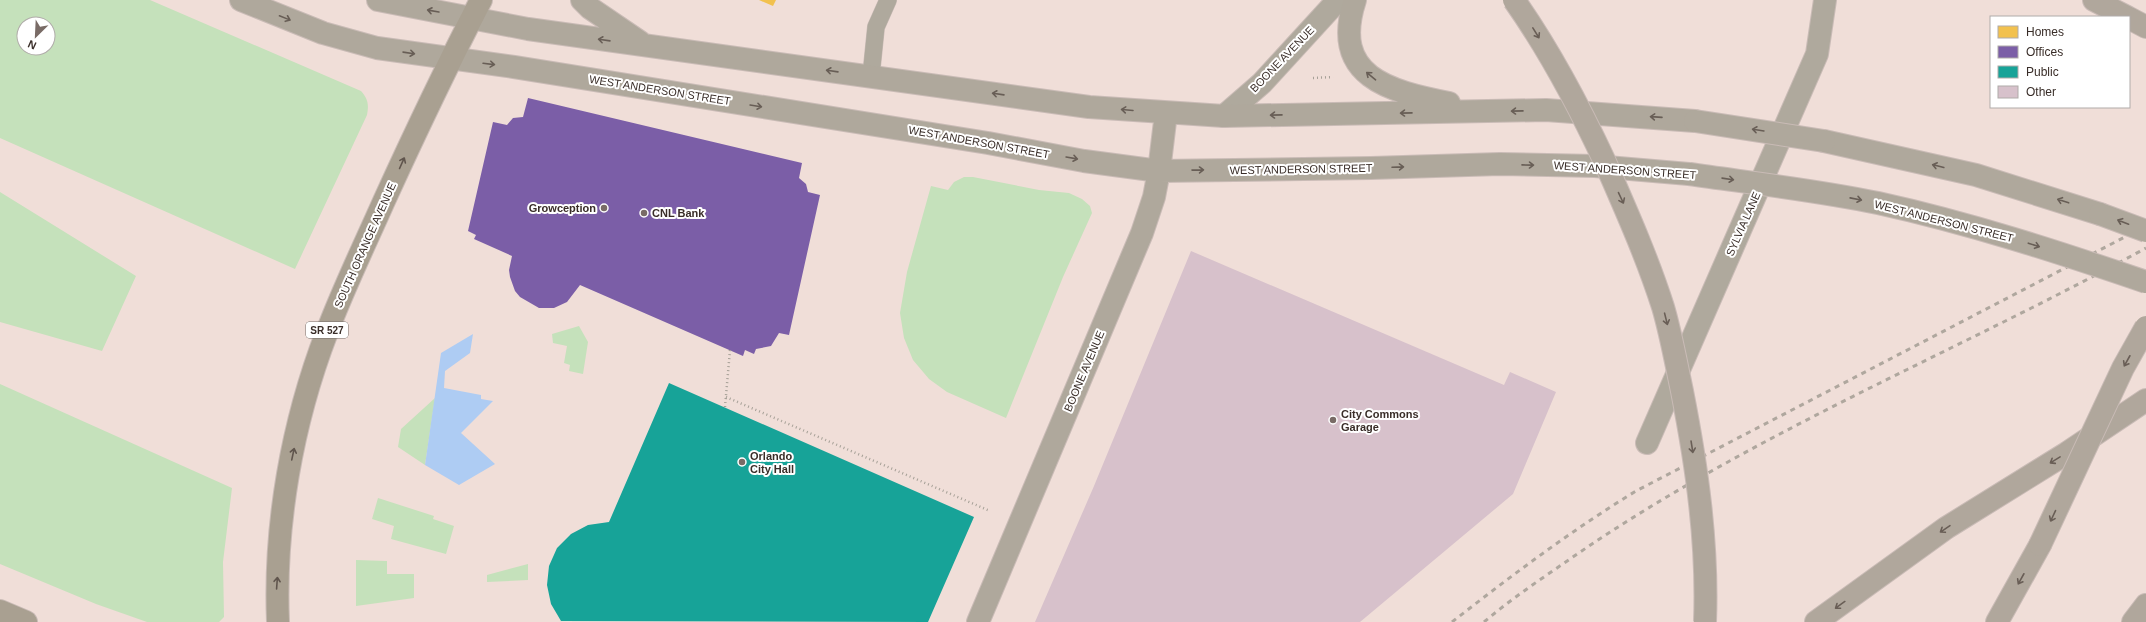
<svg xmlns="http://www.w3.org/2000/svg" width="2146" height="622" font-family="Arial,sans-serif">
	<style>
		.green { fill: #c5e1bb; fill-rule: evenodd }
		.water { fill: #aeccf3 }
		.homes { fill: #f2c14e }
		.offices { fill: #7b5ea7 }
		.public { fill: #17a398 }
		.building { fill: #d7c1cb }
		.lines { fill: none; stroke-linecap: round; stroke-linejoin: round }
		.lane-casing { stroke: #c9bbb6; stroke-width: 18 }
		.street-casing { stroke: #c9bbb6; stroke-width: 24 }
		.secondary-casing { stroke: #c9bbb6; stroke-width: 24 }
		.primary-casing { stroke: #c9bbb6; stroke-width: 24 }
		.highway-casing { stroke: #c9bbb6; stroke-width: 24 }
		.path { stroke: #a6a097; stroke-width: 2.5; stroke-dasharray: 1 3; stroke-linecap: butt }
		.lane { stroke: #afa99d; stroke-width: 17 }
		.street { stroke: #afa99d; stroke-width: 22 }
		.secondary { stroke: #afa89c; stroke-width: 22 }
		.primary { stroke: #a9a091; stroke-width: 22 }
		.highway { stroke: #b0a79c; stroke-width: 22 }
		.rail { stroke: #afa79e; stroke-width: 3; stroke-dasharray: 5 5; stroke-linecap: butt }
		.secondary-bridge-casing { stroke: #c9bbb6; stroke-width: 24; stroke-linecap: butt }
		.highway-bridge-casing { stroke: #c9bbb6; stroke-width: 24; stroke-linecap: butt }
		.secondary-bridge { stroke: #afa89c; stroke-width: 22 }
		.highway-bridge { stroke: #b0a79c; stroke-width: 22 }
		.oneway { stroke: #685e56 }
		.oneway2 { stroke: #695e56 }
		.oneway3 { stroke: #60554d }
		.poi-dot { fill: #796b66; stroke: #fff; stroke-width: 1.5 }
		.labels { text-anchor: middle; stroke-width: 4; stroke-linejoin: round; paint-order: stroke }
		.shield { fill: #fff; stroke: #746c68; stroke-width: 1 }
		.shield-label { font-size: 10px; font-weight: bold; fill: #392d28 }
		.street-label { font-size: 11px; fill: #392d28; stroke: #fff }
		.poi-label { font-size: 11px; font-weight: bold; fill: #392d28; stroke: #fff; text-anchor: start }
	</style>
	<rect width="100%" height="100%" fill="#f0ded8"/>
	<path class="green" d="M 0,0 L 150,0 L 361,91 C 368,99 369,104 367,115 L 295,269 L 0,138 ZM 24,24 L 48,24 L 48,48 L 24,48 Z
		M 964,177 L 973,177 L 1039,190 L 1069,193 L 1082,199 L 1090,206 L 1092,213 L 1063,277 L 1006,418 L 947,392 L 929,379 L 913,360 L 904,338 L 900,313 L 907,272 L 931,186 L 948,190 L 954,182 Z
		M 0,192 L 136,276 L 102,351 L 0,322 Z
		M 579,326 L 588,342 L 583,374 L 569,371 L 570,365 L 564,363 L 567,346 L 553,343 L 552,334 Z
		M 0,384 L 232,488 L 223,562 L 224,617 L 219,622 L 147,622 L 96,604 L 0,564 Z
		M 435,398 L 425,465 L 398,447 L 401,429 Z
		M 378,498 L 434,516 L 433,519 L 454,526 L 446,554 L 391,539 L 394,526 L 372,519 Z
		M 356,560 L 387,561 L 387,574 L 414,574 L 414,598 L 356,606 Z
		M 528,564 L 528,580 L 487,582 L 487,575 Z"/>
	<path class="water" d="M 473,334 L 470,353 L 445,371 L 444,388 L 481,395 L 481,399 L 493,401 L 461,433 L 495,464 L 459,485 L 425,465 L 441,353 Z"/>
	<path class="homes" d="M 759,0 L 776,0 L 773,6 Z"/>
	<path class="offices" d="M 528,98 L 802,163 L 799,178 L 806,184 L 808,192 L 820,195 L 789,335 L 779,333 L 771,346 L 756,349 L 754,354 L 745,350 L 743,356 L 580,285 L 567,302 L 554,308 L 539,308 L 520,297 L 515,291 L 510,277 L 509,270 L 512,256 L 474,239 L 476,235 L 468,231 L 493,122 L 507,125 L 513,118 L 523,117 Z"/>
	<path class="public" d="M 669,383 L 974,517 L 928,622 L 561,621 L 551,604 L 547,585 L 549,566 L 557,548 L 571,534 L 588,525 L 609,522 Z"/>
	<path class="building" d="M 1191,251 L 1504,385 L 1510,372 L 1556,392 L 1513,494 L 1360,622 L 1035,622 L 1094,486 Z"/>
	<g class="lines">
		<g class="lane-casing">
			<path id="lane" d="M 871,76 L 876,27 L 888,0"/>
		</g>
		<g class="street-casing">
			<path id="street" d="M 1224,116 L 1262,83 L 1338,0
				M 1647,443 L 1817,54 L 1825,0"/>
		</g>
		<g class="secondary-casing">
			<path id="secondary" d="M 241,0 L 323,33 L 377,48 L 514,67 L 988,143 L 1084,161 L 1159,171 L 1371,168 L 1500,164 L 1595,166 L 1689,174
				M 378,0 L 528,29 L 1089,107 L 1224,116 L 1546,110 L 1695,121
				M 582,0 L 590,8 L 640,42
				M 1355,0 C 1330,77 1389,91 1449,103
				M 1824,141 L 1976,175 L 2100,214
				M 978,622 L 1142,233 L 1154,197 L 1159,171 L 1166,113"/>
		</g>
		<g class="primary-casing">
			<path id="primary" d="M 0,611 L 26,622
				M 278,622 C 274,525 292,423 327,332 C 344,287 365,244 384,201 C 415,133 447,66 481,0"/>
		</g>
		<g class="highway-casing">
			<path id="highway" d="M 2094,0 L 2127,17
				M 2129,18 L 2146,27
				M 1816,622 L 1946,528 L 2067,453 L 2146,400
				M 1997,622 L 2040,545
				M 2133,622 L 2146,605"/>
		</g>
		<path class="path" d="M 1313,78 L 1333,77
			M 726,397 L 990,511
			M 725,407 L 730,350"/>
		<use href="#lane" class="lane"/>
		<use href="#street" class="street"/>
		<use href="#secondary" class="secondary"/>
		<use href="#primary" class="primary"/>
		<use href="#highway" class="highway"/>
		<path class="rail" d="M 1452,622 C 1511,576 1572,530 1636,491 L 2146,226
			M 1484,622 C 1511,599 1541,579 1570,559 C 1750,434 1955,353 2146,248"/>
		<g class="secondary-bridge-casing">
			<path id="secondary-bridge" d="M 1695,121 L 1824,141
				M 1689,174 C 1752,183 1816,190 1878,203 C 1969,223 2058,252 2146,282
				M 2100,214 L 2146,231"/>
		</g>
		<g class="highway-bridge-casing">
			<path id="highway-bridge" d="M 1514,0 C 1550,51 1579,106 1605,162 C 1626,210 1647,257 1663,307 C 1671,334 1676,363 1682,391 C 1697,467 1708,544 1705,622
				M 2040,545 L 2123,368 L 2146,327"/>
		</g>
		<use href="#secondary-bridge" class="secondary-bridge"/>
		<use href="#highway-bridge" class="highway-bridge"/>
	</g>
	<defs><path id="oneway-shaft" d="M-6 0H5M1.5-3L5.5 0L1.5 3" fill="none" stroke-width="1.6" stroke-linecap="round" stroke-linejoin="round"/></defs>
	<g class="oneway">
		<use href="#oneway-shaft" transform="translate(433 11) rotate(-170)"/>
		<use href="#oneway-shaft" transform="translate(285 18) rotate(22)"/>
		<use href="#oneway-shaft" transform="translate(604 40) rotate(-172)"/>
		<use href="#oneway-shaft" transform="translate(409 53) rotate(8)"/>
		<use href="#oneway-shaft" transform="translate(489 64) rotate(7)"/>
		<use href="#oneway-shaft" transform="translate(832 71) rotate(-172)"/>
		<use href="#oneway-shaft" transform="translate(1371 76) rotate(-140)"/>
		<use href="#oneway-shaft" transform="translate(998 94) rotate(-172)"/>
		<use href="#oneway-shaft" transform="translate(756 106) rotate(9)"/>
		<use href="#oneway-shaft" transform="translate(1127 110) rotate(-175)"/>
		<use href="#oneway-shaft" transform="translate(1517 111) rotate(179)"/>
		<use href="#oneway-shaft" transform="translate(1406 113) rotate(179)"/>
		<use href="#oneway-shaft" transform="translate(1276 115) rotate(179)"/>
		<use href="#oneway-shaft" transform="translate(1656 117) rotate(-176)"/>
		<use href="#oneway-shaft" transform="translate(1758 130) rotate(-171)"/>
		<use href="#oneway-shaft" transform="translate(1072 158) rotate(10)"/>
		<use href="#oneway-shaft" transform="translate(1528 165) rotate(1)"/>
		<use href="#oneway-shaft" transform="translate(1938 166) rotate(-166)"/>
		<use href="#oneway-shaft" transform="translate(1398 167) rotate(-2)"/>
		<use href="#oneway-shaft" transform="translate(1198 170) rotate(-1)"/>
		<use href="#oneway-shaft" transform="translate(1728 179) rotate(8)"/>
		<use href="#oneway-shaft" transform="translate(1856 199) rotate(11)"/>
		<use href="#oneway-shaft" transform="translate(2063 201) rotate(-162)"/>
		<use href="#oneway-shaft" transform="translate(2123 222) rotate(-159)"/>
		<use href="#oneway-shaft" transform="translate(2034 245) rotate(18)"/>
	</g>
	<g class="oneway2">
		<use href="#oneway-shaft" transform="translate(1536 33) rotate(58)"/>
		<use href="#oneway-shaft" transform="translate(1621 198) rotate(65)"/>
		<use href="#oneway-shaft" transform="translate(1666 319) rotate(76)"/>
		<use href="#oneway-shaft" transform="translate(2127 361) rotate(119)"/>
		<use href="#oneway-shaft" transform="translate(1692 447) rotate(81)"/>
		<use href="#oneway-shaft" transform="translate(2055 460) rotate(148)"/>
		<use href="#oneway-shaft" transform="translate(2053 516) rotate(115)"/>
		<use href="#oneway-shaft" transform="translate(1945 529) rotate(146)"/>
		<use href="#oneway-shaft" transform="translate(2021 579) rotate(119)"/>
		<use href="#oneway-shaft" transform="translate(1840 605) rotate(144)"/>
	</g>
	<g class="oneway3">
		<use href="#oneway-shaft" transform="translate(402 163) rotate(-66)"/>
		<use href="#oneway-shaft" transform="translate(293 454) rotate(-78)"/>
		<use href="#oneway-shaft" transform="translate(277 583) rotate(-86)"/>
	</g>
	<g class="poi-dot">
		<circle cx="604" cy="208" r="4"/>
		<circle cx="644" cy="213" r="4"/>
		<circle cx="1333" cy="420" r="4"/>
		<circle cx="742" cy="462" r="4"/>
	</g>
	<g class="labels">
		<rect class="shield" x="306" y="322" width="42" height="16" rx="3"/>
		<g class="shield-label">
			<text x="327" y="334">SR 527</text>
		</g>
		<g class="street-label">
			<text transform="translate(1282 59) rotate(-46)" y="4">BOONE AVENUE</text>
			<text transform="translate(660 90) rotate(9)" y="4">WEST ANDERSON STREET</text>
			<text transform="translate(979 142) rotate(10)" y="4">WEST ANDERSON STREET</text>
			<text transform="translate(1301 169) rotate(-1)" y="4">WEST ANDERSON STREET</text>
			<text transform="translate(1625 170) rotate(4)" y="4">WEST ANDERSON STREET</text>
			<text transform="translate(1944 221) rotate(14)" y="4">WEST ANDERSON STREET</text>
			<text transform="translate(1743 224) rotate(-66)" y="4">SYLVIA LANE</text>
			<text transform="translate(365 245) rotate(-66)" y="4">SOUTH ORANGE AVENUE</text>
			<text transform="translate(1084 371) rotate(-67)" y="4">BOONE AVENUE</text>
		</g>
		<g class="poi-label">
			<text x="596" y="212" text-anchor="end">Growception</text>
			<text x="652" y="217">CNL Bank</text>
			<text x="1341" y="418">City Commons<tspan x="1341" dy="13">Garage</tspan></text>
			<text x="750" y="460">Orlando<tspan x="750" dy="13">City Hall</tspan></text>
		</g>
	</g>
	<rect x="1990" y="16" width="140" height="92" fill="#ffffff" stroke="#b0aba9"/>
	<rect x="1998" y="26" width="20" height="12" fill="#f2c14e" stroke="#b0aba9"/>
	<text x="2026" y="36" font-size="12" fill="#392d28">Homes</text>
	<rect x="1998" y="46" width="20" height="12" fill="#7b5ea7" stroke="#b0aba9"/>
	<text x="2026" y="56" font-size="12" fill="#392d28">Offices</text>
	<rect x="1998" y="66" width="20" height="12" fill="#17a398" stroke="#b0aba9"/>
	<text x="2026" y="76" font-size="12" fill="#392d28">Public</text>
	<rect x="1998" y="86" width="20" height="12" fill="#d7c1cb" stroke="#b0aba9"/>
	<text x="2026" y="96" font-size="12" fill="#392d28">Other</text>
	<g transform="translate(36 36) rotate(204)"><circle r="19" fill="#ffffff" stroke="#b0aba9"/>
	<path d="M0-3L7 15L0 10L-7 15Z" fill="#796b66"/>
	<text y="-6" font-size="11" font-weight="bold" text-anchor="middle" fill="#392d28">N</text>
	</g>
</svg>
